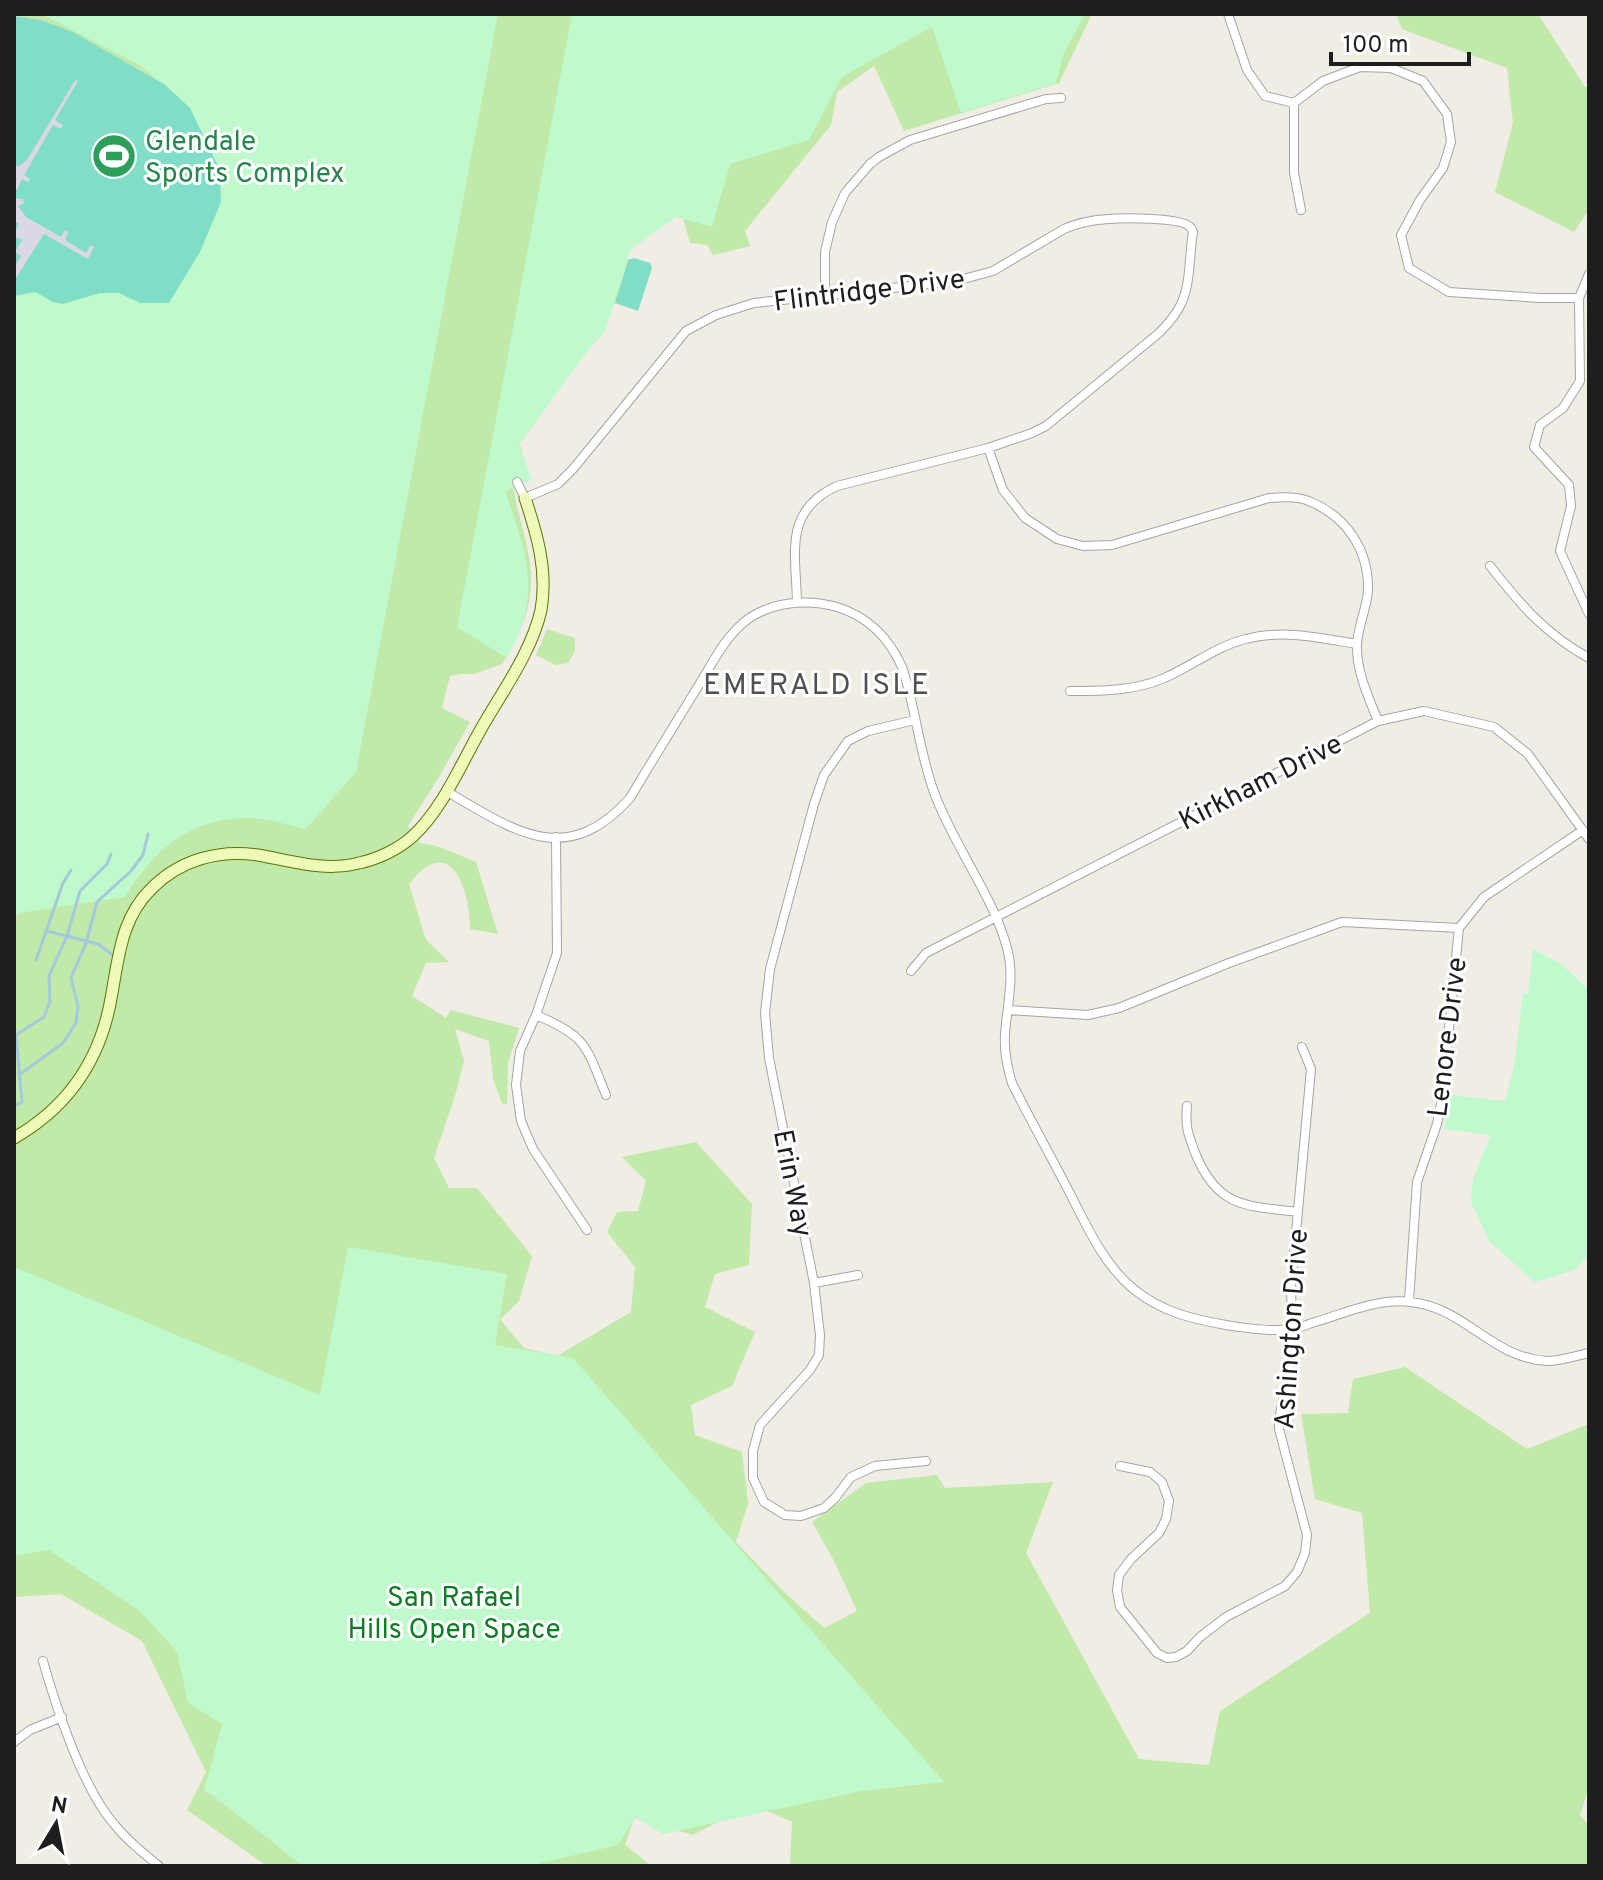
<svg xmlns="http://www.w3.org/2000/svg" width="1603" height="1880" font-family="Overpass,sans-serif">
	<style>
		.grass { fill: #c1e9a9 }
		.park { fill: #c0f9cc }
		.pitch { fill: #81dec6 }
		.plaza { fill: #dad8e5 }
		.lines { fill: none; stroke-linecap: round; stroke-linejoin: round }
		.stream { stroke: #a4c9dd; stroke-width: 3 }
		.street-casing { stroke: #a5a5a5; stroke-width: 10 }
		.secondary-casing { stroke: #5b7504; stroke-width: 13 }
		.street { stroke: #fff; stroke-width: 8 }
		.secondary { stroke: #eefab7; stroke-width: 11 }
		.labels { text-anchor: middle; stroke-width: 6; stroke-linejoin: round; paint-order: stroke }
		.leisure-label { font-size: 28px; fill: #27864d; stroke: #fff; text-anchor: start }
		.street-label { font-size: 28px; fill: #1e1e1e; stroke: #fff }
		.park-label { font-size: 28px; fill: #0b7d23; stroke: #fff }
		.neighbourhood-label { font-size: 30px; letter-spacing: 2px; fill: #515151; stroke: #fff }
	</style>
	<rect width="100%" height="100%" fill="#efede4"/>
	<path class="grass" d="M 14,14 L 1092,14 L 1059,83 L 904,131 L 874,66 L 837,92 L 831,125 L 745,231 L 750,246 L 713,255 L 707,245 L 690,243 L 681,211 L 636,228 L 615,303 L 601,325 L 517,436 L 530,478 L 513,485 C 516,508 524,529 528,552 C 537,597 525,627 502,664 L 474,674 L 461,674 L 450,676 L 442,708 L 470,722 L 439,777 L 408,826 L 420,843 L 437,846 L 476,862 L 498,934 L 470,929 C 470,890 451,830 409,884 L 424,934 L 427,941 L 449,962 L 426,963 L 412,996 L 446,1018 L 451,1010 L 519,1028 L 508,1063 L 507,1105 L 502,1103 L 493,1079 L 489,1041 L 455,1029 L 464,1061 L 455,1096 L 434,1158 L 449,1188 L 477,1188 L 532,1256 L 519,1301 L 500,1319 L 524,1348 L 557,1356 L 631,1312 L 635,1267 L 607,1232 L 617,1212 L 638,1211 L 646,1181 L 622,1157 L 696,1142 L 752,1204 L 749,1265 L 715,1274 L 705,1307 L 755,1332 L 732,1386 L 691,1405 L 695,1435 L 742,1452 L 748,1504 L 736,1542 L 784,1592 L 824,1628 L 857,1611 L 834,1561 L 812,1522 L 866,1483 L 937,1475 L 945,1488 L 1053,1482 L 1026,1553 L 1139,1759 L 1209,1765 L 1220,1711 L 1370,1613 L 1362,1513 L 1315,1499 L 1301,1414 L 1348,1413 L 1353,1379 L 1405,1367 L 1527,1449 L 1589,1424 L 1589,1787 L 1580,1815 L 1589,1825 L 1589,1866 L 790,1866 L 792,1822 L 752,1804 L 693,1835 L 634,1818 L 625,1845 L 651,1866 L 267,1866 L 187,1810 L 206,1772 L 142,1641 L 61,1594 L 14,1597 L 14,296 L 164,84 L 73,32 L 41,20 L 14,16 Z
		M 1396,14 L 1538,14 L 1585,87 L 1589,87 L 1589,210 L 1574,232 L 1495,192 L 1513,123 L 1507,68 L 1402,29 Z
		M 547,629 L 575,638 L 575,651 L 568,663 L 556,665 L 536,655 Z"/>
	<path class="park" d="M 41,14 L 498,14 L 356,772 L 306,829 C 288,825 269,819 251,818 C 192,816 153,850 125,897 L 19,913 L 14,919 L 14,269 L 164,86 L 144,68 L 132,61 Z
		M 572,14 L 1085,14 L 1063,55 L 1056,83 L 961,113 L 932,27 L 842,77 L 809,140 L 730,164 L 712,227 L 676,217 L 631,249 L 605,331 L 586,353 L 519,445 L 532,480 L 505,491 C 527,554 543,596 507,658 L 457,627 Z
		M 1533,949 L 1561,964 L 1589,990 L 1589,1255 L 1575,1270 L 1535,1282 L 1489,1241 L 1471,1202 L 1473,1179 L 1491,1135 L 1444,1129 L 1452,1095 L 1505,1101 L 1514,1066 L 1523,993 L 1528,994 Z
		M 348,1247 L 507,1274 L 495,1345 L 573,1358 L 944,1782 L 862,1791 L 663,1834 L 635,1817 L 618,1845 L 541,1863 L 539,1866 L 303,1866 L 211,1794 L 204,1791 L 222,1724 L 188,1703 L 177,1652 L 140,1611 L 49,1550 L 14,1556 L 14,1267 L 320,1395 Z"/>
	<path class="pitch" d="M 14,16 L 41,20 L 73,32 L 164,84 L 190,108 L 220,170 L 221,202 L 200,252 L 169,303 L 140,303 L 119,293 L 100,293 L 63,304 L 53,302 L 35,292 L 14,296 Z
		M 634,258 L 650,263 L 652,268 L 638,311 L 615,303 L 628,260 Z"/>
	<path class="plaza" d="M 76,79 L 78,81 L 55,120 L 63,125 L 61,129 L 53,125 L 24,175 L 30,179 L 28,182 L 22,179 L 17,190 L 14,190 L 14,162 L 18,167 L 27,160 Z
		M 14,198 L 23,199 L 24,203 L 18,206 L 26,217 L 61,237 L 65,230 L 68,232 L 65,240 L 86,253 L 91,245 L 94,247 L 88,259 L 44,234 L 14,281 L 14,263 L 16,264 L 21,256 L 15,252 L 22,240 L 16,237 L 14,240 L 14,233 L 19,224 L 14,220 Z"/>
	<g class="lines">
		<path class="stream" d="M 47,931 L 98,944 L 114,956
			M 36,960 L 63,883 L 71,870
			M 19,1075 L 63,1043 L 76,1023 L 78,1006 L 71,978 L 86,943 L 97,902 L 131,871 L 143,855 L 148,834
			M 14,1106 L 22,1102 L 16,1035 L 44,1017 L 50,1001 L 49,976 L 67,936 L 80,891 L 107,864 L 111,854"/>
		<g class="street-casing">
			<path id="street" d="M 1228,14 L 1247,70 L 1265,96 L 1294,103
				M 1294,103 L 1323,81 L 1360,67 L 1391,68 L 1423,81 L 1447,114 L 1451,142 L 1443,168 L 1420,200 L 1401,235 L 1409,268 L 1449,292 L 1540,298 L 1579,298
				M 1294,103 L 1294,173 L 1301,210
				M 1589,274 L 1579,298 L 1580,381 L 1563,408 L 1540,425 L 1534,447 L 1569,485 L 1571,506 L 1560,551 L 1589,614
				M 825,296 L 825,252 L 832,222 L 845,193 L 870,164 L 879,157 L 910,140 L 1046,99 L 1061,98
				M 988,448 L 1003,490 L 1025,518 L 1057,539 L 1083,546 L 1112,545 L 1269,498 C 1283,497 1298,496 1311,502 C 1347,517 1369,551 1368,590 C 1367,608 1358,626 1357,644 C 1356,671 1368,696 1378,721
				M 517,482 L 525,498 L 558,484 L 573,469 L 686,331 L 716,315 L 754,303 L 956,281 L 993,271 L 1064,229 C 1077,223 1093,220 1108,219 C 1122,218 1182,217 1190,227 C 1192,228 1192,231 1193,232 C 1189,255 1191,281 1182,302 C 1177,314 1168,324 1159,333 L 1046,426 L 1032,433 L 988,448 L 837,486 C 783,511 796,553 797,602
				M 1490,566 C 1520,604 1545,634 1589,658
				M 1070,691 C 1101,691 1133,691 1162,679 C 1191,667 1216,646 1246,639 C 1283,629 1320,638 1357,644
				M 915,720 L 868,731 L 848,741 L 824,775 L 814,804 L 770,969 L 765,1013 L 769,1058 L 814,1283 L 820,1335 L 819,1355 L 810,1370 L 760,1425 L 753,1451 L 753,1478 L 764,1502 L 785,1515 L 801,1516 L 824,1508 L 835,1498 L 851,1477 L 875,1466 L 926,1461
				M 446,791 C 513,830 566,870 630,798 C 652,761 675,724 697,688 C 711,666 723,640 743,623 C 768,602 806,598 837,607 C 867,616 889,638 902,667 C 916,708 919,752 934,792 C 953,845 993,895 1007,948 C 1015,976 1007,1006 1005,1034 C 1004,1051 1007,1067 1012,1083 C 1028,1116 1046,1147 1063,1180 C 1083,1217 1101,1264 1136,1291 C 1163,1312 1192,1319 1226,1325 C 1246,1328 1271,1332 1292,1329 C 1300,1328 1308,1324 1315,1322 C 1345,1313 1379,1298 1410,1302 C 1465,1307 1491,1358 1547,1361 C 1561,1361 1575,1356 1589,1353
				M 556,837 L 557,953 L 536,1015 L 520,1051 L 516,1085 L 521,1121 L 533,1149 L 587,1230
				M 911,971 L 926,953 L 1378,721 L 1424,711 L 1494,727 L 1528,754 L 1589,839
				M 1008,1010 L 1088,1015 L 1119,1008 L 1229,963 L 1342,922 L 1459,928
				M 536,1015 C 587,1036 586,1046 606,1095
				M 1187,1106 C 1185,1128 1188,1134 1196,1155 C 1218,1208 1247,1206 1298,1212
				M 814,1283 L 858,1275
				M 1409,1301 L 1417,1182 L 1437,1124 L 1442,1099 L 1459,928 L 1484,897 L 1583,830
				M 1120,1466 L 1150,1472 L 1162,1482 L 1169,1501 L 1166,1519 L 1159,1533 L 1131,1559 L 1119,1575 L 1117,1590 L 1120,1607 L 1157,1653 L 1167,1658 L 1176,1657 L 1187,1651 L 1200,1637 L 1226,1617 L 1285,1586 L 1297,1572 L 1305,1553 L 1307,1535 L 1279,1429 L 1279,1419 L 1289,1372 L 1292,1329 L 1291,1287 L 1311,1069 L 1302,1047
				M 43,1661 C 56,1707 83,1789 114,1824 C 127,1840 143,1853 159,1866
				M 14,1742 L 30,1730 L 62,1717"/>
		</g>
		<g class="secondary-casing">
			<path id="secondary" d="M 14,1138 C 70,1106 102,1057 112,993 C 119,954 122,917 152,888 C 180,860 219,849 258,855 C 292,861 324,872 359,863 C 378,859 399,849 413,836 C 443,808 461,764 481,729 C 502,692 532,651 541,610 C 548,571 537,534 525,498"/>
		</g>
		<use href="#street" class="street"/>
		<use href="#secondary" class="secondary"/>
	</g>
	<defs>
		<g id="stadium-disc" transform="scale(2.3)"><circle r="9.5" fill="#2e9e5b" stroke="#fff"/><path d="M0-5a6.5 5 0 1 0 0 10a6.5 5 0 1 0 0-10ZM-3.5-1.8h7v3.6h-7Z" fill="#fff"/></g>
	</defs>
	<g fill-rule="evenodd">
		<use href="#stadium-disc" x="114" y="156"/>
	</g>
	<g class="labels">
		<g class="leisure-label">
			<text x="145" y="150">Glendale<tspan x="145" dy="32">Sports Complex</tspan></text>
		</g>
		<g class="street-label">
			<text transform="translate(869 289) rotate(-7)" y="10">Flintridge Drive</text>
			<text transform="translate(1260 781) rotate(-27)" y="10">Kirkham Drive</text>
			<text transform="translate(1446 1037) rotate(-83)" y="10">Lenore Drive</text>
			<text transform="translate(794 1183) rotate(79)" y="10">Erin Way</text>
			<text transform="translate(1290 1329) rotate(-86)" y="10">Ashington Drive</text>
		</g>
		<g class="park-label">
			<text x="454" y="1606">San Rafael<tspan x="454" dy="32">Hills Open Space</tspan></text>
		</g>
		<g class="neighbourhood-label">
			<text x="817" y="694">EMERALD ISLE</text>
		</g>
	</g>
	<rect width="1603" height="1880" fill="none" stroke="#1e1e1e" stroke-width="32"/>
	<g transform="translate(56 1824) rotate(10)" stroke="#ffffff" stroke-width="6" paint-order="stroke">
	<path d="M0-6L14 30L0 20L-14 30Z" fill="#1e1e1e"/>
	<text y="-12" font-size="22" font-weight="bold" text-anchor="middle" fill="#1e1e1e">N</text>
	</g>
	<path d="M1331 52v12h138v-12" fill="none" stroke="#1e1e1e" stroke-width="4"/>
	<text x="1343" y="52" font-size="24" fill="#1e1e1e" stroke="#ffffff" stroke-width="6" paint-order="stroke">100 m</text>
</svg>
